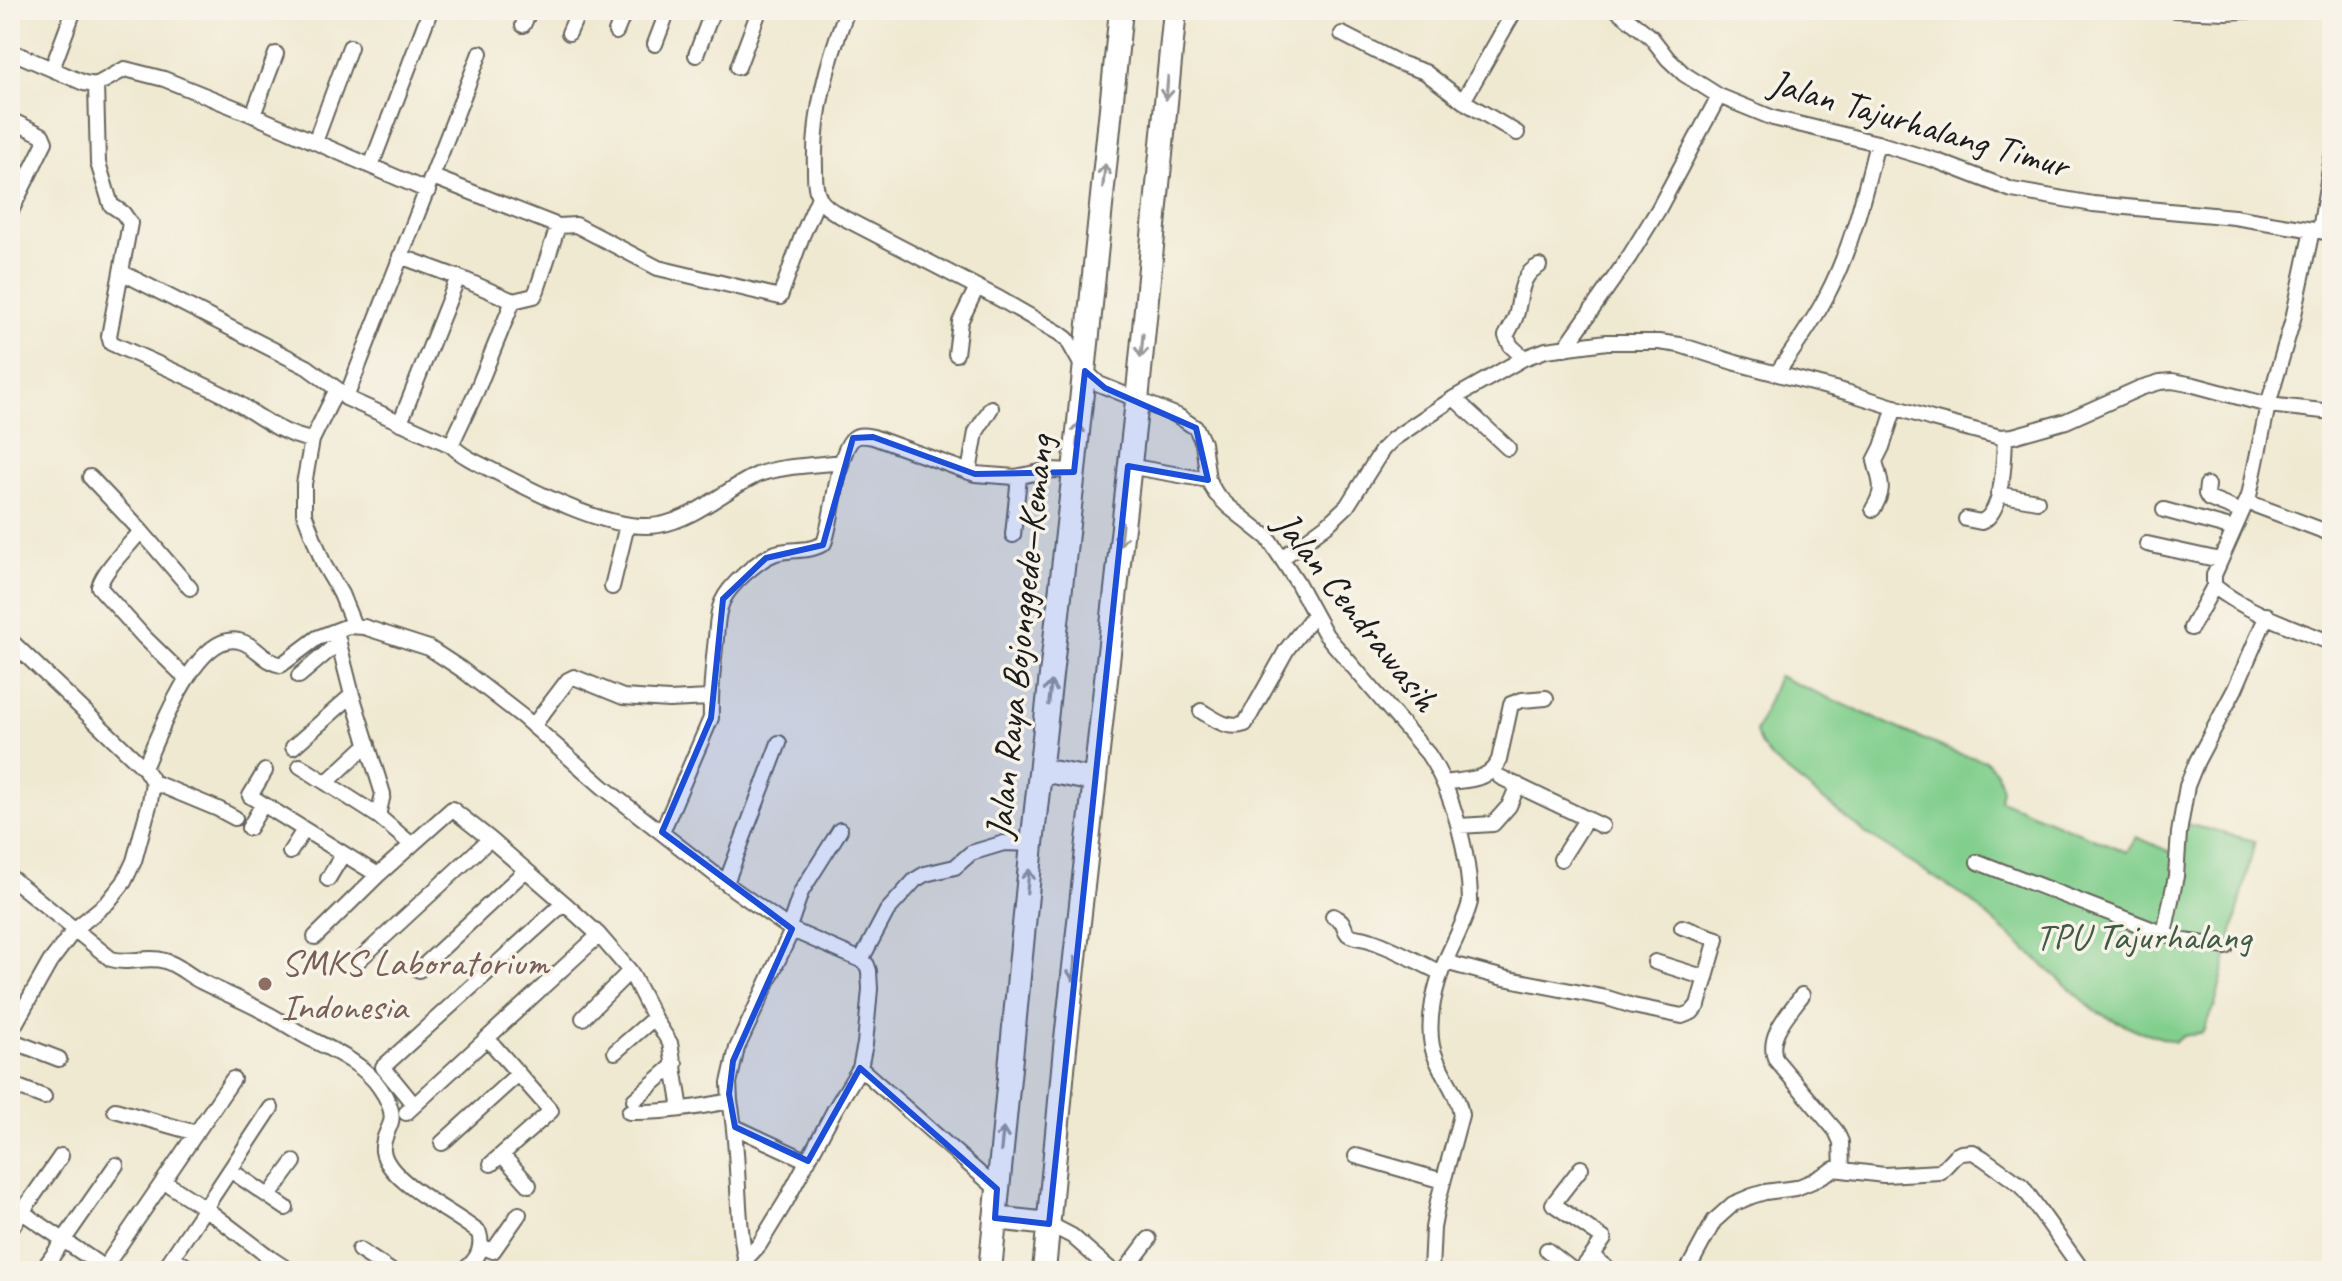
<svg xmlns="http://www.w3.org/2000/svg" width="2342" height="1281" font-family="Caveat,sans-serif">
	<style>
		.green { fill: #82cf8d; stroke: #4f7654; stroke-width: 2 }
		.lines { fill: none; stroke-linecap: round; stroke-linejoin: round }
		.minor-casing { stroke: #66645b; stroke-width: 18 }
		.highway-casing { stroke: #66645b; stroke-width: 26 }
		.minor { stroke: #fff; stroke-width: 14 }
		.highway { stroke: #fff; stroke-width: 22 }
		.oneway { stroke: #999 }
		.marked { fill: #1d4ed8; fill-opacity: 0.2; stroke: #1d4ed8; stroke-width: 6; stroke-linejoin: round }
		.education-dot { fill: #8d6e63; stroke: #f7f3e8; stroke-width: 3 }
		.labels { text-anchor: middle; stroke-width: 7; stroke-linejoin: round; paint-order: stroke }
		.street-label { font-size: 38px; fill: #1c1c1c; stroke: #f7f3e8 }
		.park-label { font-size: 38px; fill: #405b44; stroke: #f7f3e8 }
		.education-label { font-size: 38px; fill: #785e54; stroke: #f7f3e8; text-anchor: start }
	</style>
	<rect width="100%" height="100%" fill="#f7f3e8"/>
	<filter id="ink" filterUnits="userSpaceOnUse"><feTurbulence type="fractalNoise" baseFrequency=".0125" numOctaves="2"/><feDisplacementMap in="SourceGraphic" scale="16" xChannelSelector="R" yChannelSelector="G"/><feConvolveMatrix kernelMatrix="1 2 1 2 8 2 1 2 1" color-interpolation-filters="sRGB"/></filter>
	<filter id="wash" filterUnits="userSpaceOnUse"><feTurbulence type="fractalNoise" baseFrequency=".006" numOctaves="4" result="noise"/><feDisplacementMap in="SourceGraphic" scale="32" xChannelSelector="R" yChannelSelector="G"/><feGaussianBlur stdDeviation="1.8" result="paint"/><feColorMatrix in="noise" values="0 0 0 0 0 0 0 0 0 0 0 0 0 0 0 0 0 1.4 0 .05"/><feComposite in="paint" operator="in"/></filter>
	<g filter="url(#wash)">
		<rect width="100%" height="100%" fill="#f0e9d1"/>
		<path class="green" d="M 1778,676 L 1953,752 L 1986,761 L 1996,771 L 2002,789 L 2000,800 L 2127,852 L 2137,837 L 2172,853 L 2178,822 L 2255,841 L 2215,1006 L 2203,1032 L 2184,1036 L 2175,1042 L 2139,1031 L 2098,1013 L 1968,899 L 1865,833 L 1773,760 L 1760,744 L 1756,732 Z"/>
	</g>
	<g filter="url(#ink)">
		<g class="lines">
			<g class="minor-casing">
				<path id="minor" d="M 847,10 C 828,61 813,113 815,168 C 815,179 815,190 820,199 C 825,208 836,213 844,218 L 1000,299 L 1059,333 L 1067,339 L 1085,371 L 1099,384 L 1178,416 L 1196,428 L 1203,443 L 1208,480 L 1216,494 L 1228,506 L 1268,538 L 1297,582 L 1326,635 L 1428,754 C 1453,791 1470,858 1470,902 C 1465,922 1454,941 1446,960 C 1435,985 1427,1019 1432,1046 C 1437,1071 1458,1090 1461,1115 L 1438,1201 L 1433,1228 L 1431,1271
					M 1617,10 L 1651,37 L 1668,59 L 1684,74 L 1719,96 L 1773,118 L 1877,143 L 1937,161 L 2012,190 L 2093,204 L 2234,217 L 2332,233
					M 2174,10 L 2226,12 L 2262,10
					M 523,25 L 530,10
					M 616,32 L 625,10
					M 569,33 L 579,10
					M 1342,34 L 1399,63 L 1425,72 L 1463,101 L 1515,10
					M 655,44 L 668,10
					M 10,51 L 84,83 L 96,85 L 125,69 L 164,79 L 253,115 L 428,191
					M 696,55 L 713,10
					M 738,67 L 759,11 L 755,10
					M 52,69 L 74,10
					M 96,85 L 98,163 L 111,205 L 123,213 L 130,223 L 121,272 L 307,367 L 337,389 L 346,398 L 451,445 L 477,390 L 513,301 L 534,296 L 537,290 L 558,226
					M 1463,101 L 1517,133
					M 253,115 L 276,54
					M 10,123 L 15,122 L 42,135 L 45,142 L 10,213
					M 315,142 L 350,47
					M 371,166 L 430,11
					M 433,177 L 558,226 L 576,225 L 658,268 L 780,297 L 802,236 L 819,197
					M 2320,230 L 2332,157
					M 400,256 L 465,280 L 513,301
					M 121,272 L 109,336 L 111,343 C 149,360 187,376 224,395 C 255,412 276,433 312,440 L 337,389
					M 1565,348 L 1629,257 L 1658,210 L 1719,96
					M 956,354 L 960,322 L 977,287
					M 1524,358 L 1511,346 L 1506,336 C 1510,328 1515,321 1517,312 C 1521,294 1521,274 1539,266
					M 1777,373 C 1795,347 1813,323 1827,295 C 1852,247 1864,195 1877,143
					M 346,398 C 390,283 436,169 480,53
					M 1454,398 L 1508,448
					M 400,423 L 458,277
					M 312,440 L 304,484 L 304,513 L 324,565 L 341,594 L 354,626
					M 451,445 C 464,458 482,465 498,473 C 539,494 613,533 659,525 C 695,519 724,490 757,475 C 778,466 818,465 842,462
					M 1128,466 L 1208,480
					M 969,472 L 976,432 L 991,408
					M 90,477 L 141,531
					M 2207,485 L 2206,494 L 2209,499 L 2242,512
					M 1998,494 L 2037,501
					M 2247,502 L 2332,534
					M 1873,509 C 1886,488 1880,482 1875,461 L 1882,447 L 1895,407
					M 2164,510 L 2234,529
					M 1966,519 L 1981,522 C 2004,513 2004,459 2005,437
					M 1013,535 L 1019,477
					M 2147,544 L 2220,560
					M 1282,558 L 1328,524 L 1347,506 L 1383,449 L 1393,439 L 1454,398 L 1524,358 L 1546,350 L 1607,342 L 1659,342 L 1680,345 L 1736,363 L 1846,392 L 1932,419 L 2000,437 L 2013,436 L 2066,421 L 2140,388 L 2160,382 L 2172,381 L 2194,385 L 2268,405 L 2293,319 L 2312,230
					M 2214,586 C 2246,612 2294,628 2332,643
					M 612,587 L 627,525
					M 2191,628 L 2214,586 L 2214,575 L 2249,496 L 2268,405 L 2332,412
					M 337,636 L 352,695 L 383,794 L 378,816 L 412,845
					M 10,640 L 144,768 L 153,782 L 150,802 L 134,861 L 124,882 L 108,902 L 75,929 L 50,962 L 10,1033
					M 299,676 L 339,642
					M 186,678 L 144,637 L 99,587 C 104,569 129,546 141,531 L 190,588
					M 1201,711 C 1216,720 1228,730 1245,724 L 1287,649 L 1314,615
					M 533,726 L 568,680 L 574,677 L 623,697 L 669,700 L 709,698
					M 293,747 L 352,695
					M 300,766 L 378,816
					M 144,768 C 158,738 195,631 239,641 C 255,644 264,662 281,665 L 317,638 L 348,626 L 364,627 L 429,648 L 461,669 L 523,717 L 603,787 L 735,890 L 792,930
					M 265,771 L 250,796 L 378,875
					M 1500,777 L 1602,826
					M 153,782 L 218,809 L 235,818
					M 326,783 L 368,744
					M 1444,783 C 1466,779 1489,782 1499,760 L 1511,704 L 1522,700 L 1546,698
					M 1459,826 L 1493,824 L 1509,806 L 1518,785
					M 249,828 L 263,804
					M 662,832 L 711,718 C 710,691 713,665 716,638 C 717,626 717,613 722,602 C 729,585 759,559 776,553 C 792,548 809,553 824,543 C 833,522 837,449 854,438 C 859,434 867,436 873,437 L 975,474 L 1015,477 L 1050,470 L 1074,471
					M 290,852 L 304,830
					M 1561,859 L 1587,818
					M 1978,862 L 2164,934
					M 10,877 L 111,959 C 129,965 147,955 165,961 C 179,965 189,976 202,982 C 224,993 247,1002 268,1014 C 281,1021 293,1029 305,1036 C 330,1049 364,1063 380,1088 C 386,1096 394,1111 391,1122 C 388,1132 382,1139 383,1151 C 388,1183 455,1212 479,1233 C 484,1250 476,1262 462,1271
					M 328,879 L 343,854
					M 726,883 L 779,743
					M 1333,916 C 1348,923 1341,926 1348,934 C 1353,938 1366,938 1372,941 C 1396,949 1418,962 1441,973
					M 789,927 L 801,892 L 840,830
					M 315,937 L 378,875 L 452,809 L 490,839 L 564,903 L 599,935 L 630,971 L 654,1018 L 670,1043 L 681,1109
					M 2226,947 L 2184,941 L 2164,934 L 2176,876 L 2179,833 L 2187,786 L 2197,761 L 2235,689 L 2267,615
					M 359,960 L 490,839
					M 861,960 L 887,911 L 915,880 L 925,874 L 955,867 L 971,853 L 1004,843 L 1032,844
					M 1445,962 L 1504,978 L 1607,998 L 1633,1006 L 1682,1016 L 1692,1012 L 1698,1005 L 1717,939 L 1682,927
					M 1655,962 L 1706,978
					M 419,970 L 526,870
					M 1802,995 C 1789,1013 1765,1037 1776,1060 L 1836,1131 L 1841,1142 L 1842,1169
					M 583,1018 L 630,971
					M 487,1038 L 551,1111 L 491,1164
					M 10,1040 L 59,1059
					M 615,1052 L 654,1018
					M 860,1068 L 997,1189
					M 10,1084 L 44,1097
					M 634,1100 L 675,1064
					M 730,1101 L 729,1083 L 737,1048 L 792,930 L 861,960 L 867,965 L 869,971 L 870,989 L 865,1044 L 860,1068 L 835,1109 L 786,1201 L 759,1245 L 745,1260
					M 414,1105 L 383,1067 L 564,903
					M 115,1110 L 196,1133
					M 629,1112 C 663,1113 696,1108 730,1101 C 741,1157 734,1215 748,1271
					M 406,1113 L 599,935
					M 735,1127 L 808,1161
					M 442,1143 L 518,1074
					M 502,1155 L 529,1185
					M 61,1156 L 22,1212 L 109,1271
					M 1356,1156 L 1443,1181
					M 1581,1168 L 1553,1204 L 1604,1239 L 1592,1256
					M 230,1170 L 286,1208
					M 163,1181 L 205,1208 L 271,1108
					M 269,1196 L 294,1162
					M 1049,1224 L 1072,1236 L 1112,1271
					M 10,1230 L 22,1212
					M 481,1246 L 493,1251 L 519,1214
					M 359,1250 L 391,1271
					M 1547,1250 L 1574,1271
					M 173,1257 L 193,1271
					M 42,1271 L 116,1165
					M 102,1271 L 233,1079
					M 163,1271 L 205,1208 L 273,1260 L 290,1271
					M 1125,1271 L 1149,1239
					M 1580,1271 L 1592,1256 L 1610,1271
					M 1687,1271 L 1714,1221 L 1733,1204 L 1752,1196 L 1765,1192 L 1796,1188 L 1813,1181 L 1834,1169 L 1884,1175 L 1940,1172 L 1955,1156 L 1961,1153 L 1973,1152 L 1983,1158 L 2022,1186 L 2083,1271"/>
			</g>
			<g class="highway-casing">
				<path id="highway" d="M 1041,770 L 1095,780
					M 995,1218 L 1049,1224
					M 990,1271 L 1032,844 L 1074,471 L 1121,10
					M 1044,1271 L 1065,1048 L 1137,401 L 1175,10"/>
			</g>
			<use href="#minor" class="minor"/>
			<use href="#highway" class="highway"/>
		</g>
		<defs><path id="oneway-shaft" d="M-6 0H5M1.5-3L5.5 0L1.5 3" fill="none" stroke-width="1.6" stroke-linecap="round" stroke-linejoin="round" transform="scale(2)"/></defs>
		<g class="oneway">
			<use href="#oneway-shaft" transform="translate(1167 88) rotate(95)"/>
			<use href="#oneway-shaft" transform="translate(1104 176) rotate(-84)"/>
			<use href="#oneway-shaft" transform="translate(1142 346) rotate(95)"/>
			<use href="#oneway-shaft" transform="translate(1078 434) rotate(-84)"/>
			<use href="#oneway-shaft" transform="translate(1121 534) rotate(96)"/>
			<use href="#oneway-shaft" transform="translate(1050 693) rotate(-84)"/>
			<use href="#oneway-shaft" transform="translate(1028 881) rotate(-84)"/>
			<use href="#oneway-shaft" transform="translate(1074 969) rotate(96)"/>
			<use href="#oneway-shaft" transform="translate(1002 1140) rotate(-84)"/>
		</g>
	</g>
	<path class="marked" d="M 1085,371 L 1105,388 L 1196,428 L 1208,480 L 1128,466 L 1049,1224 L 995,1218 L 997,1189 L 860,1068 L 808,1161 L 735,1127 L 729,1094 L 733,1061 L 792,929 L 662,832 L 711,718 L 723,599 L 766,558 L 823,545 L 853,438 L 873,437 L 975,474 L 1074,472 Z"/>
	<circle class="education-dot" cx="265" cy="984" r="8"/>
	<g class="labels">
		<g class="street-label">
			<text transform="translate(1919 123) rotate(16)" y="13">Jalan Tajurhalang Timur</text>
			<text transform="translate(1357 611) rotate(52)" y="13">Jalan Cendrawasih</text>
			<text transform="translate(1019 637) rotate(-84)" y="13">Jalan Raya Bojonggede—Kemang</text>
		</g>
		<g class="park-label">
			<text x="2143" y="949">TPU Tajurhalang</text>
		</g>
		<g class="education-label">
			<text x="281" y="975">SMKS Laboratorium<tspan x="281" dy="44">Indonesia</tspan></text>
		</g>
	</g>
	<rect width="2342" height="1281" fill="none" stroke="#f7f3e8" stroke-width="40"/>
</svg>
